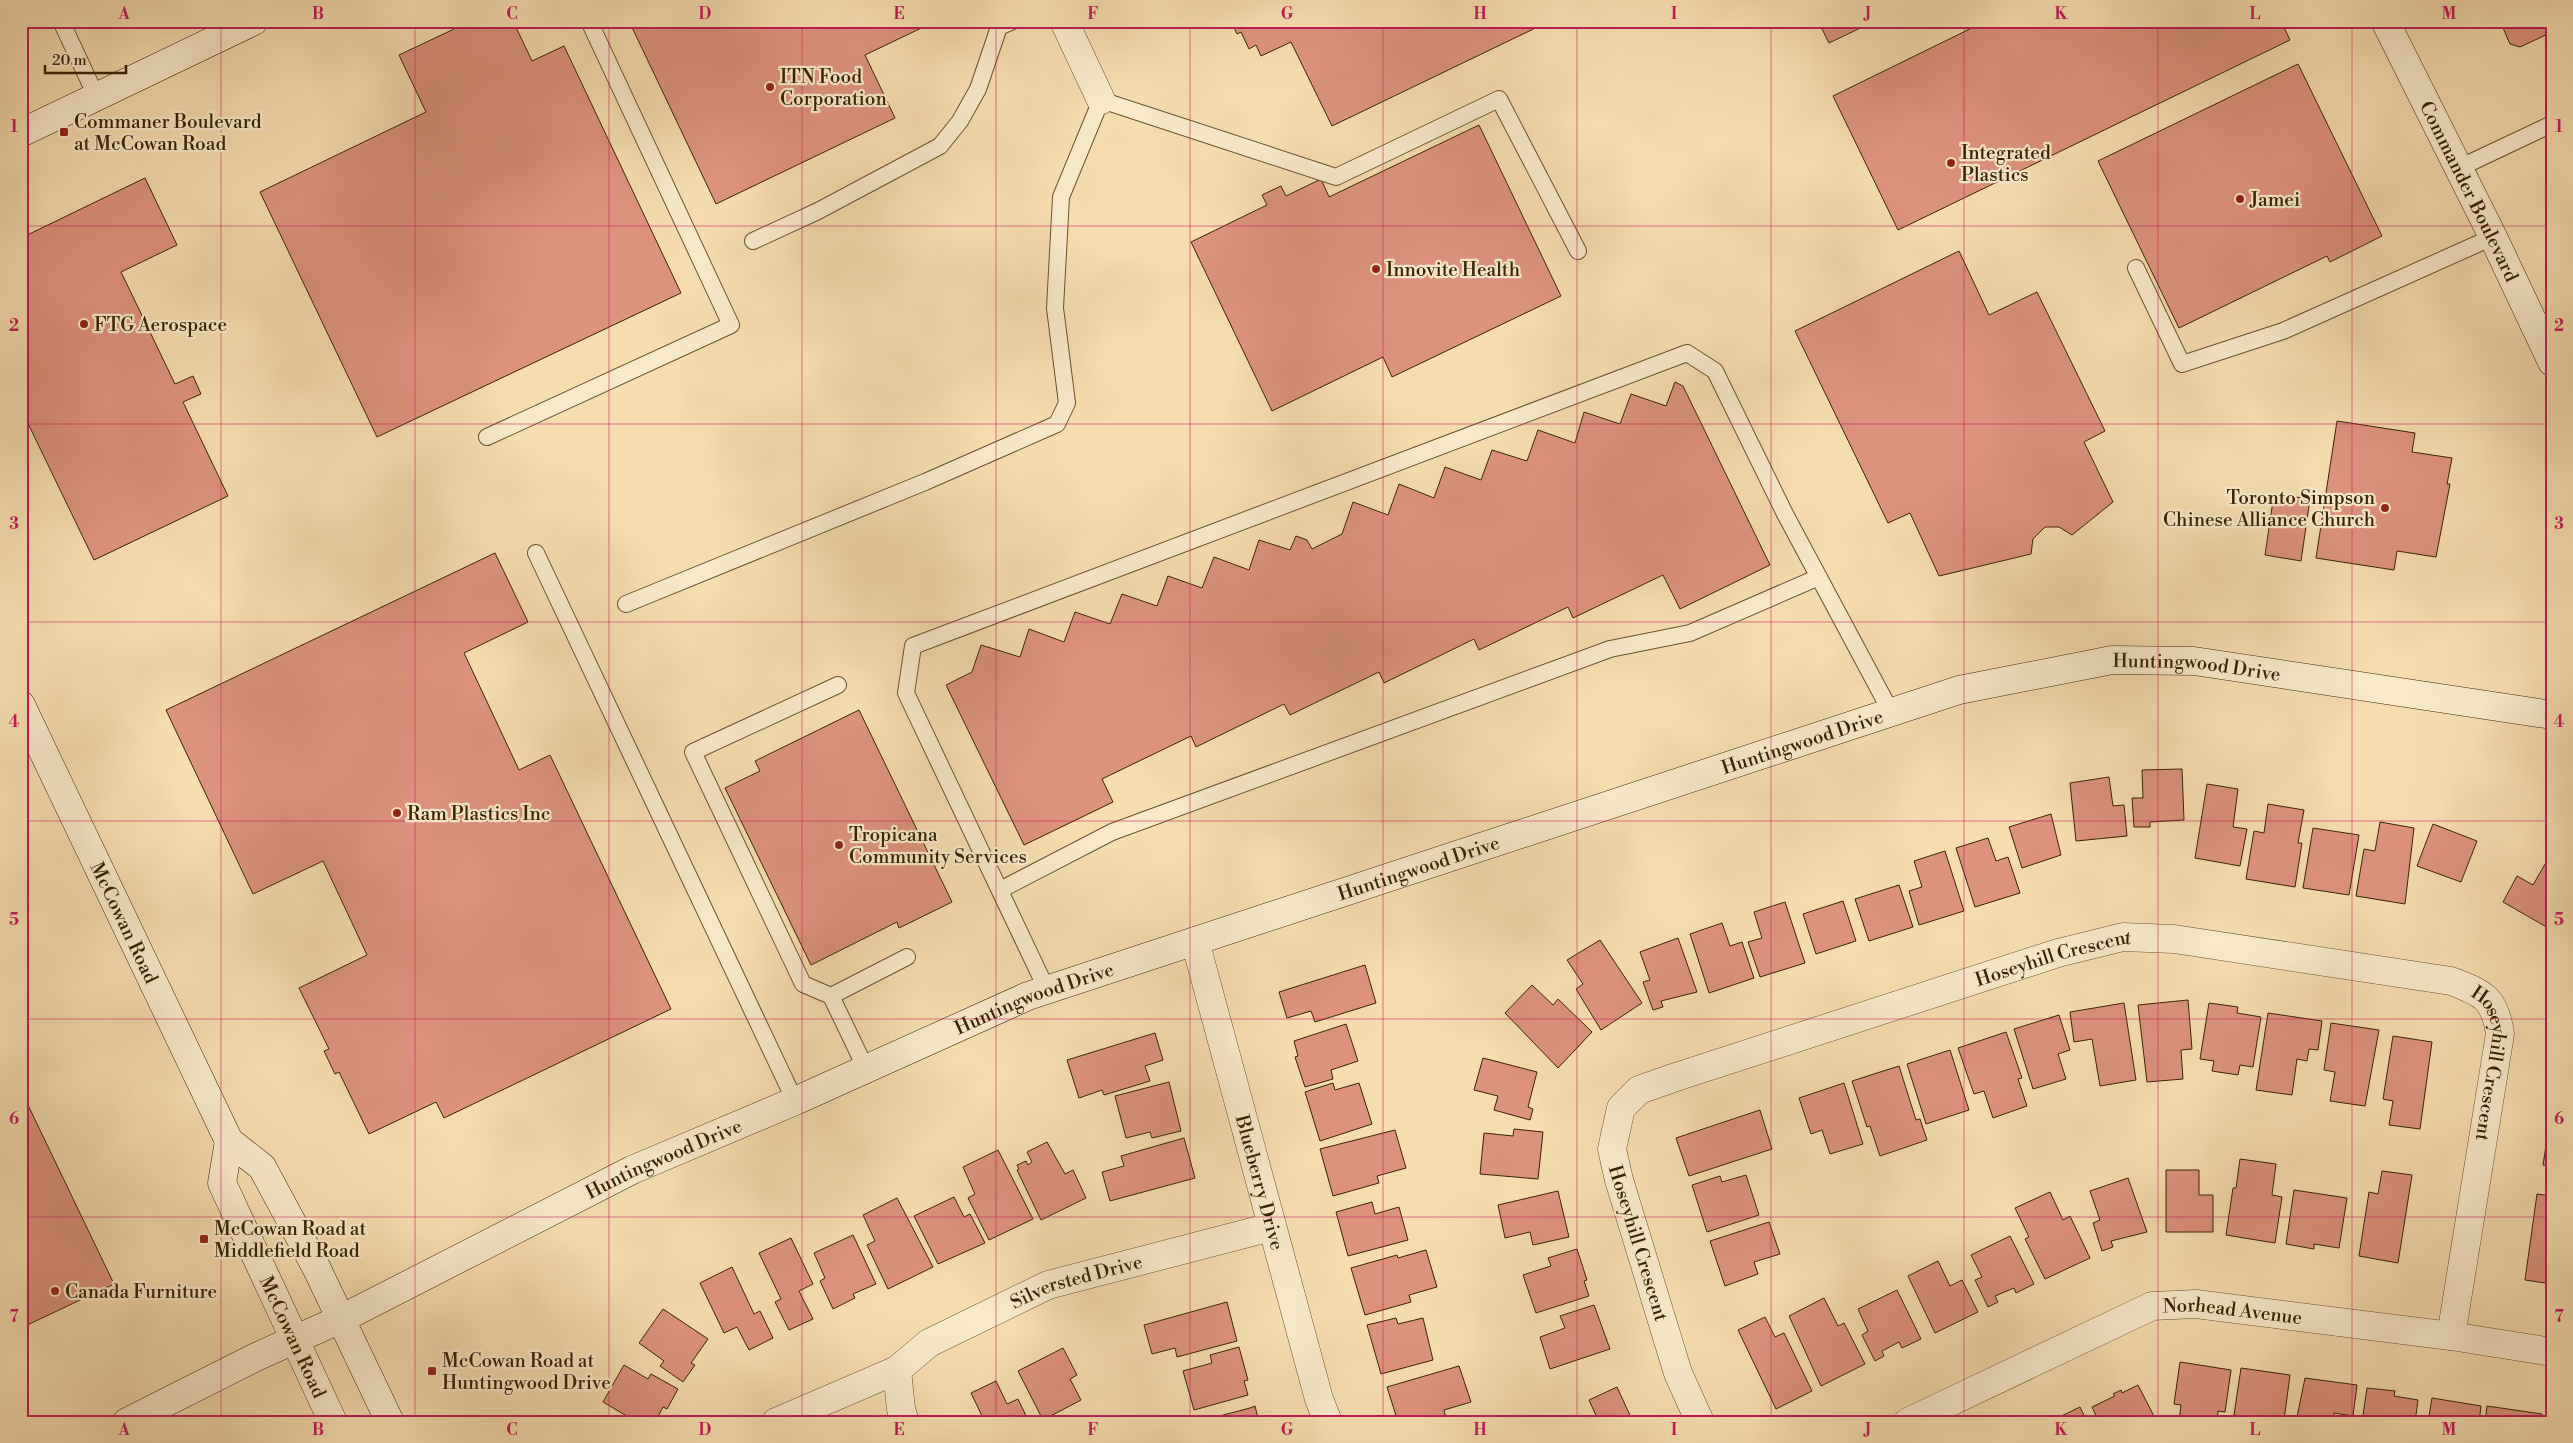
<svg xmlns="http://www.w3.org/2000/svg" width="2573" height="1443" font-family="'Libre Bodoni',serif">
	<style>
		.building { fill: #dd927e; stroke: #372203 }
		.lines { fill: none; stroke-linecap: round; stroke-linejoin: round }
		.lane-casing { stroke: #66512e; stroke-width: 18 }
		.street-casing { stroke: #66512e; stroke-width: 29 }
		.secondary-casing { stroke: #372203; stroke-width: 29 }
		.lane { stroke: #f8e9cb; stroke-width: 16 }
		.street { stroke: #f8e9cb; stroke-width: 28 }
		.secondary { stroke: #f8e9cb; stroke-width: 28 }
		.grid { fill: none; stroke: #c2185b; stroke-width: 1; stroke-opacity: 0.55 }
		.poi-dot { fill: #8f2418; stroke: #f8e9cb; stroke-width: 2 }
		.labels { text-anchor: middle; stroke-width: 4.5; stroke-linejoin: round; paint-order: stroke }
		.poi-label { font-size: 19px; fill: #372203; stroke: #f8e9cb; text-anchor: start }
		.street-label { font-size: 19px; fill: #372203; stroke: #f8e9cb }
		.neatline { fill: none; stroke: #c2185b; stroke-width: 2 }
		.grid-label { font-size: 16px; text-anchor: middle; font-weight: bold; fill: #c2185b }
	</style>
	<rect width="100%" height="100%" fill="#f5ddaf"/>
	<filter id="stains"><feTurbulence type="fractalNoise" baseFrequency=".004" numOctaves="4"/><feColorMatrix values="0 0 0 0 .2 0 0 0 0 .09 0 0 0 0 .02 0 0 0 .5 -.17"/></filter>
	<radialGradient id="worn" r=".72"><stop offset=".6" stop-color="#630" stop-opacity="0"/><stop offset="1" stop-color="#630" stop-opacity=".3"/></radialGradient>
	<path class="building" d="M 471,21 L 513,21 L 532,61 L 564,46 L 681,293 L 377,437 L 260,192 L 426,112 L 399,55 Z
		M 629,21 L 936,21 L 865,55 L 895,118 L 716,204 Z
		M 1231,21 L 1550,21 L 1332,126 L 1291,42 L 1261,56 L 1256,45 L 1249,49 L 1241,32 L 1237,34 Z
		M 1818,21 L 1875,21 L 1829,43 Z
		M 1986,21 L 2281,21 L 2290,40 L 1898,230 L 1833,96 Z
		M 2500,21 L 2552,21 L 2552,32 L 2520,47 L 2510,44 Z
		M 2298,64 L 2382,236 L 2330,262 L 2327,256 L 2179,328 L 2098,161 Z
		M 1479,125 L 1561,296 L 1392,377 L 1383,357 L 1272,411 L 1191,242 L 1267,205 L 1262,195 L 1281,186 L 1286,196 L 1321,179 L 1329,197 Z
		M 145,178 L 177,245 L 121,272 L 175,384 L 193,376 L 201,394 L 183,402 L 228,496 L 94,560 L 21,409 L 21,238 Z
		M 1959,251 L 1989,315 L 2037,292 L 2105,431 L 2084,442 L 2113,502 L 2072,535 L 2059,527 L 2045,527 L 2033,539 L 2031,554 L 1939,576 L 1910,513 L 1888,523 L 1795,331 Z
		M 1675,382 L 1683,386 L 1770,565 L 1680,609 L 1663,575 L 1573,618 L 1568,607 L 1479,650 L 1474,639 L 1384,683 L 1379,672 L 1290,715 L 1284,704 L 1196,747 L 1191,736 L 1102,779 L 1113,802 L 1024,845 L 946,685 L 972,672 L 981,645 L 1020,657 L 1029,629 L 1064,642 L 1075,612 L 1110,624 L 1122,594 L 1157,606 L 1168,576 L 1202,588 L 1214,557 L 1249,570 L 1259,540 L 1290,550 L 1296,536 L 1307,540 L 1312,549 L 1342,534 L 1353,502 L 1388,515 L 1399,484 L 1434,498 L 1445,467 L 1481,480 L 1492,450 L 1527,461 L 1538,430 L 1575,443 L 1584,412 L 1620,424 L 1631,394 L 1666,406 Z
		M 2337,421 L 2415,433 L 2412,452 L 2452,458 L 2447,484 L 2450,484 L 2436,557 L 2397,551 L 2394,570 L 2316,558 Z
		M 2274,494 L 2310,499 L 2301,561 L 2265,555 Z
		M 495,553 L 528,622 L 464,653 L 519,770 L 550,755 L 671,1009 L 444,1118 L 436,1102 L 369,1134 L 339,1072 L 335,1074 L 324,1051 L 329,1049 L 299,988 L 367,955 L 323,861 L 253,894 L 166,710 Z
		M 859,710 L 952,902 L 899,928 L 897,922 L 811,965 L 725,788 L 760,771 L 755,761 Z
		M 2182,769 L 2184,820 L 2150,822 L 2150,827 L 2134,827 L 2132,798 L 2143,798 L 2142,770 Z
		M 2109,777 L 2113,806 L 2124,805 L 2127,836 L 2076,841 L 2070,783 Z
		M 2207,784 L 2238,789 L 2233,827 L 2247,829 L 2240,866 L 2195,858 Z
		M 2268,804 L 2304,810 L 2298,843 L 2302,843 L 2295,887 L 2246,879 L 2254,831 L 2264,833 Z
		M 2051,814 L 2061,855 L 2022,868 L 2009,827 Z
		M 2380,822 L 2414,828 L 2405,904 L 2356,896 L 2364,849 L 2375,851 Z
		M 2433,824 L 2477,841 L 2461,882 L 2417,866 Z
		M 2313,828 L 2359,835 L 2349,895 L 2303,888 Z
		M 1988,838 L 1996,861 L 2008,857 L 2020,893 L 1975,907 L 1956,848 Z
		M 1945,851 L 1964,911 L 1919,925 L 1909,891 L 1922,887 L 1914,861 Z
		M 2552,852 L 2552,926 L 2550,929 L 2503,902 L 2517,876 L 2533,885 Z
		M 1899,885 L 1913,927 L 1869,941 L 1855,899 Z
		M 1843,901 L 1856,941 L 1816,954 L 1803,914 Z
		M 1785,902 L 1805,963 L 1760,977 L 1748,942 L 1762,938 L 1754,912 Z
		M 1722,923 L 1730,946 L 1742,942 L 1754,978 L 1709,993 L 1690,934 Z
		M 1678,938 L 1697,992 L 1661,1001 L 1663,1007 L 1653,1010 L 1643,982 L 1650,980 L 1640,952 Z
		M 1600,940 L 1642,1003 L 1601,1030 L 1576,989 L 1583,984 L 1567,960 Z
		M 1365,965 L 1376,1003 L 1315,1022 L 1311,1011 L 1287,1018 L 1279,992 Z
		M 1532,985 L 1553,1005 L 1558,999 L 1592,1032 L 1558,1068 L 1505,1013 Z
		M 2188,1000 L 2192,1049 L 2181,1050 L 2183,1079 L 2147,1082 L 2138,1005 Z
		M 2124,1003 L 2136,1080 L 2100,1086 L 2092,1039 L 2074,1042 L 2070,1012 Z
		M 2209,1003 L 2238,1007 L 2237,1013 L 2261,1017 L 2253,1067 L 2240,1065 L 2238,1075 L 2212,1071 L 2214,1061 L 2200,1059 Z
		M 2268,1013 L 2322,1021 L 2318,1050 L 2309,1049 L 2307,1061 L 2297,1059 L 2292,1095 L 2256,1090 Z
		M 2059,1015 L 2070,1050 L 2058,1054 L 2066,1079 L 2033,1089 L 2014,1029 Z
		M 2331,1023 L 2379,1030 L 2365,1106 L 2330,1101 L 2335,1072 L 2324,1070 Z
		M 1346,1024 L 1358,1061 L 1331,1070 L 1333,1079 L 1305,1087 L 1295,1057 L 1298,1056 L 1294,1041 Z
		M 2006,1032 L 2022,1078 L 2018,1079 L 2027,1106 L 1993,1118 L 1984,1091 L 1974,1094 L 1958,1048 Z
		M 1155,1033 L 1163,1060 L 1145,1066 L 1150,1081 L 1104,1095 L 1102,1090 L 1079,1098 L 1067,1060 Z
		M 2393,1036 L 2432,1042 L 2420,1129 L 2389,1125 L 2393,1101 L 2383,1099 Z
		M 1950,1050 L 1969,1110 L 1926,1124 L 1907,1064 Z
		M 1483,1058 L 1537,1072 L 1528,1107 L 1533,1109 L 1530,1120 L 1494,1110 L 1498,1096 L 1474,1090 Z
		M 1899,1066 L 1916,1120 L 1920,1119 L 1927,1140 L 1880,1156 L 1870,1126 L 1867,1127 L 1852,1081 Z
		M 1169,1082 L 1181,1131 L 1152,1138 L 1150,1132 L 1126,1138 L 1115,1096 Z
		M 1333,1083 L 1335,1090 L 1359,1083 L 1372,1124 L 1320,1141 L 1305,1092 Z
		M 1844,1083 L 1863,1144 L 1830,1154 L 1822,1130 L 1811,1134 L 1799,1098 Z
		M 27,1103 L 114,1284 L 21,1328 L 21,1106 Z
		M 1760,1110 L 1772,1149 L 1689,1176 L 1676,1138 Z
		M 2551,1113 L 2552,1113 L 2552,1167 L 2543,1165 Z
		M 1514,1129 L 1543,1132 L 1538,1179 L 1480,1174 L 1484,1133 L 1513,1136 Z
		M 1395,1130 L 1406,1168 L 1377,1176 L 1379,1183 L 1333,1196 L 1320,1149 Z
		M 1184,1138 L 1195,1178 L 1110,1201 L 1102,1172 L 1124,1166 L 1121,1156 Z
		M 1047,1142 L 1065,1174 L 1073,1170 L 1086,1198 L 1041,1220 L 1017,1170 L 1019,1169 L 1017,1165 L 1026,1161 L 1028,1165 L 1032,1162 L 1027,1152 Z
		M 998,1150 L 1033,1219 L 989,1240 L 968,1198 L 975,1194 L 963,1167 Z
		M 2240,1159 L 2276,1164 L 2272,1195 L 2282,1197 L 2275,1243 L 2226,1235 L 2233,1188 L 2236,1188 Z
		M 2166,1170 L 2199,1170 L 2199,1195 L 2213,1195 L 2213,1232 L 2166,1232 Z
		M 2382,1171 L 2412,1175 L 2398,1263 L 2359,1256 L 2369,1192 L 2378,1194 Z
		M 1746,1175 L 1759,1215 L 1707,1232 L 1692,1185 L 1720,1176 L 1722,1182 Z
		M 2128,1178 L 2147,1232 L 2111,1241 L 2113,1247 L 2102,1251 L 2093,1223 L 2100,1220 L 2090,1191 Z
		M 2294,1190 L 2347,1198 L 2339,1248 L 2314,1244 L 2314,1249 L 2286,1244 Z
		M 1558,1191 L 1569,1237 L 1533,1245 L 1530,1232 L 1505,1238 L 1498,1205 Z
		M 2050,1192 L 2063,1220 L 2070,1216 L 2090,1258 L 2045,1279 L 2025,1239 L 2029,1237 L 2015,1208 Z
		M 2537,1194 L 2552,1196 L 2552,1284 L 2525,1280 Z
		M 954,1197 L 964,1217 L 970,1214 L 985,1243 L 938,1264 L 914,1216 Z
		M 897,1198 L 933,1267 L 888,1289 L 867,1245 L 875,1241 L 863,1215 Z
		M 1372,1202 L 1375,1214 L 1399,1207 L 1408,1240 L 1348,1256 L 1336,1212 Z
		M 1769,1222 L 1780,1254 L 1754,1262 L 1758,1274 L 1725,1286 L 1710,1241 Z
		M 853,1235 L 876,1284 L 853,1294 L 855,1298 L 833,1309 L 820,1281 L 825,1278 L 814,1253 Z
		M 2010,1236 L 2034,1284 L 2016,1293 L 2014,1288 L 1995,1296 L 1998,1302 L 1988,1307 L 1975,1280 L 1982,1277 L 1971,1255 Z
		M 791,1238 L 813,1284 L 799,1291 L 813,1319 L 789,1330 L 775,1302 L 781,1299 L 759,1253 Z
		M 1577,1249 L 1587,1280 L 1584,1281 L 1589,1296 L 1536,1313 L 1523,1275 L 1551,1266 L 1548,1258 Z
		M 1426,1250 L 1437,1287 L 1409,1295 L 1411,1302 L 1365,1315 L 1351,1268 L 1397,1255 L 1398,1258 Z
		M 1938,1261 L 1950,1286 L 1962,1280 L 1978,1312 L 1935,1333 L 1908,1276 Z
		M 732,1267 L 754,1314 L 760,1311 L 773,1338 L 749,1350 L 737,1327 L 724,1333 L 700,1283 Z
		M 1897,1290 L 1921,1339 L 1902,1348 L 1899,1342 L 1882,1351 L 1884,1356 L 1875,1361 L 1862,1335 L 1868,1331 L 1858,1309 Z
		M 1824,1298 L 1838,1326 L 1844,1323 L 1865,1364 L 1821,1386 L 1789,1316 Z
		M 1227,1302 L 1237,1341 L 1177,1357 L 1175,1348 L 1152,1354 L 1144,1325 Z
		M 1594,1305 L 1610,1349 L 1550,1369 L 1540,1337 L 1565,1328 L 1560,1316 Z
		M 663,1309 L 708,1339 L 691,1363 L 695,1365 L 683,1382 L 660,1366 L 664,1361 L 639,1343 Z
		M 1765,1317 L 1775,1337 L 1784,1333 L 1812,1391 L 1776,1409 L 1738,1330 Z
		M 1396,1318 L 1398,1324 L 1423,1318 L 1433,1360 L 1381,1374 L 1367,1325 Z
		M 1239,1347 L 1248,1380 L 1244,1381 L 1248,1395 L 1194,1410 L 1183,1371 L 1212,1363 L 1210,1355 Z
		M 1063,1348 L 1077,1375 L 1070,1379 L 1081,1400 L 1043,1420 L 1018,1371 Z
		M 2180,1362 L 2231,1370 L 2225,1412 L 2218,1411 L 2217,1422 L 2179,1422 L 2181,1405 L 2174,1404 Z
		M 624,1365 L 648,1379 L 651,1374 L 678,1389 L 667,1409 L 663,1407 L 655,1422 L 637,1422 L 603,1402 Z
		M 1459,1366 L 1471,1402 L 1444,1410 L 1446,1419 L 1437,1422 L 1398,1422 L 1387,1387 Z
		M 2241,1368 L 2290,1375 L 2284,1420 L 2244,1422 L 2245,1417 L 2234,1415 Z
		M 2305,1378 L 2357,1385 L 2353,1416 L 2334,1413 L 2333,1422 L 2296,1422 Z
		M 996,1381 L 1007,1404 L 1018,1399 L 1029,1422 L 992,1422 L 990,1418 L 984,1420 L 971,1393 Z
		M 2138,1385 L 2157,1422 L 2099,1422 L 2092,1407 L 2115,1396 L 2113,1394 L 2121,1390 L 2122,1393 Z
		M 1617,1387 L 1633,1422 L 1599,1422 L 1589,1400 Z
		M 2367,1388 L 2395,1391 L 2394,1396 L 2418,1400 L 2415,1422 L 2362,1422 Z
		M 2432,1398 L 2481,1406 L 2479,1422 L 2428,1422 Z
		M 1255,1406 L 1259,1422 L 1197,1422 L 1250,1408 Z
		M 2487,1406 L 2542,1414 L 2541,1422 L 2485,1422 Z
		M 2080,1407 L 2087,1422 L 2049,1422 Z"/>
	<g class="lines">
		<g class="lane-casing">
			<path id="lane" d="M 61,21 L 96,96
				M 2459,168 L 2552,124
				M 753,241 L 818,211 L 940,146 L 960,121 L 978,89 L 999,27 L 1013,21
				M 2136,268 L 2182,364 L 2283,331 L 2493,237
				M 487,437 L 731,325 L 589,21
				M 536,553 L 795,1101
				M 626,604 L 925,482 L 1057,424 L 1067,403 L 1055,308 L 1061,197 L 1101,100 L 1336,177 L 1499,99 L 1578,251
				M 1000,890 L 1112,832 L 1610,649 L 1690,633 L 1819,577
				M 1047,990 L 906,693 L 913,646 L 1687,353 L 1715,371 L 1785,514 L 1891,712
				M 831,996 L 803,984 L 693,752 L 838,685
				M 866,1069 L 831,996 L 907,957"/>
		</g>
		<g class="street-casing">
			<g id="street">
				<path d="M 1064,21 L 1101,100"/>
				<path id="s1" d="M 1195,941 L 1319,1399 L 1328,1422"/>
				<path d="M 776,1422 L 897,1370"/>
				<path id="s2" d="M 905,1422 L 901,1409 L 897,1370 L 929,1343 L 1048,1285 L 1271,1227"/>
				<path id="s3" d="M 1700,1422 L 1678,1373 L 1619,1180 L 1612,1149 L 1621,1108 L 1639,1090 L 1673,1078 L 2058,953 L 2123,937 L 2174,939 L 2451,981 C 2483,993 2495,998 2500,1034 L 2451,1336"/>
				<path id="s4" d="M 1908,1422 L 2152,1306 L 2196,1304 L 2451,1336 L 2552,1352"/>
			</g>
		</g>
		<g class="secondary-casing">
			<g id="secondary">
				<path id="s5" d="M 2385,21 L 2493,237 L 2552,362"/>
				<path d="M 21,133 L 254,21"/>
				<path id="s6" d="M 21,705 L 229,1141 L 262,1167 L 317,1269 L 390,1422"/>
				<path id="s7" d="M 229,1141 L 222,1183 L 333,1422"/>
				<path id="s8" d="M 127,1422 L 256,1357 L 341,1319 L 632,1170 L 795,1101 L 1028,996 L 1959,690 L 2112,660 L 2194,661 L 2552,715"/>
			</g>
		</g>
		<use href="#lane" class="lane"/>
		<use href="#street" class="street"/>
		<use href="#secondary" class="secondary"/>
	</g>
	<path class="grid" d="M 221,21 L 221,1422M 415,21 L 415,1422M 609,21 L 609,1422M 802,21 L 802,1422M 996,21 L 996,1422M 1190,21 L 1190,1422M 1383,21 L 1383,1422M 1577,21 L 1577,1422M 1771,21 L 1771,1422M 1964,21 L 1964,1422M 2158,21 L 2158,1422M 2352,21 L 2352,1422M 21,226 L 2552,226M 21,424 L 2552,424M 21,622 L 2552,622M 21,821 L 2552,821M 21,1019 L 2552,1019M 21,1217 L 2552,1217"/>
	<g class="poi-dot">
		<circle cx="770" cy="87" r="5"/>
		<rect x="59" y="127" width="10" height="10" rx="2.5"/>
		<circle cx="1951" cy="163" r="5"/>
		<circle cx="2240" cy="199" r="5"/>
		<circle cx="1376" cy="269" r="5"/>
		<circle cx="84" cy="324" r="5"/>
		<circle cx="2385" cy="508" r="5"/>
		<circle cx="397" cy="813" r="5"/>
		<circle cx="839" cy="845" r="5"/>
		<rect x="199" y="1234" width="10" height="10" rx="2.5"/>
		<circle cx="55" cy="1291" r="5"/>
		<rect x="427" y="1366" width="10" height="10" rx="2.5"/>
	</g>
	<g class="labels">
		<g class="poi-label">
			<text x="780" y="83">ITN Food<tspan x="780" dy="22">Corporation</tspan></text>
			<text x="74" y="128">Commaner Boulevard<tspan x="74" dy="22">at McCowan Road</tspan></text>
			<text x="1961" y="159">Integrated<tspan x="1961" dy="22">Plastics</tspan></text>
			<text x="2250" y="206">Jamei</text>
			<text x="1386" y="276">Innovite Health</text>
			<text x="94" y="331">FTG Aerospace</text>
			<text x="2375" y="504" text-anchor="end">Toronto Simpson<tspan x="2375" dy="22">Chinese Alliance Church</tspan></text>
			<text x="407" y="820">Ram Plastics Inc</text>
			<text x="849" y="841">Tropicana<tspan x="849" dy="22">Community Services</tspan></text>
			<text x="214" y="1235">McCowan Road at<tspan x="214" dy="22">Middlefield Road</tspan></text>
			<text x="65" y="1298">Canada Furniture</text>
			<text x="442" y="1367">McCowan Road at<tspan x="442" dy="22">Huntingwood Drive</tspan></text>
		</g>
		<g class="street-label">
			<text dy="7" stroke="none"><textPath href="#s5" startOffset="190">Commander Boulevard</textPath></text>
			<text dy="7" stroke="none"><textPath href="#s8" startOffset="2218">Huntingwood Drive</textPath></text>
			<text dy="7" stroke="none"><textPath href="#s8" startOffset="1812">Huntingwood Drive</textPath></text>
			<text dy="7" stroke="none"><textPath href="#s8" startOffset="1408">Huntingwood Drive</textPath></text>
			<text dy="7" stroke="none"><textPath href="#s6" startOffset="241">McCowan Road</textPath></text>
			<text dy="7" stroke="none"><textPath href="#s3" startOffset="790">Hoseyhill Crescent</textPath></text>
			<text dy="7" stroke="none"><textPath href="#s8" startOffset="1002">Huntingwood Drive</textPath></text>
			<text dy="7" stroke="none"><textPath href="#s3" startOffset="1299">Hoseyhill Crescent</textPath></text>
			<text dy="7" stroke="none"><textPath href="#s8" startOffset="598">Huntingwood Drive</textPath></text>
			<text dy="7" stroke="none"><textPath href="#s1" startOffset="250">Blueberry Drive</textPath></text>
			<text transform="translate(1639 1243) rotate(73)" y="7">Hoseyhill Crescent</text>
			<text dy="7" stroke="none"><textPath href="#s2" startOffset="255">Silversted Drive</textPath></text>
			<text dy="7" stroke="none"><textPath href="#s4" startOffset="351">Norhead Avenue</textPath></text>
			<text dy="7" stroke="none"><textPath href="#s7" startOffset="212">McCowan Road</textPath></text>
		</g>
	</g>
	<rect width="2573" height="1443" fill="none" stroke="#f5ddaf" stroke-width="55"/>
	<path d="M45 65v8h81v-8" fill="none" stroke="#372203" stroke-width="2.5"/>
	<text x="52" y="65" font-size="15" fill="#372203" stroke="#f8e9cb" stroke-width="4" paint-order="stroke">20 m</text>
	<rect x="28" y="28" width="2518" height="1388" class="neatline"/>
	<g class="grid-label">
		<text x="124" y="19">A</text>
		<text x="318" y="19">B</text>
		<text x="512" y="19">C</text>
		<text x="705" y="19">D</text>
		<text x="899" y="19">E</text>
		<text x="1093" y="19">F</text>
		<text x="1287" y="19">G</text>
		<text x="1480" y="19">H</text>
		<text x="1674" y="19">I</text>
		<text x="1868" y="19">J</text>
		<text x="2061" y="19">K</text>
		<text x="2255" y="19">L</text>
		<text x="2449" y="19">M</text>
		<text x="14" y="132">1</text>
		<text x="2559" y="132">1</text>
		<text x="14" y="331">2</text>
		<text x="2559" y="331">2</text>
		<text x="14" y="529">3</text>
		<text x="2559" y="529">3</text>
		<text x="14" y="727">4</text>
		<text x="2559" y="727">4</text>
		<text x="14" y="925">5</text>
		<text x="2559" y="925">5</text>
		<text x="14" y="1124">6</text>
		<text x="2559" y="1124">6</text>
		<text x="14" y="1322">7</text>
		<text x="2559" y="1322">7</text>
		<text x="124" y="1435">A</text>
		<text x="318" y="1435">B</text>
		<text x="512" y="1435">C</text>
		<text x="705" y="1435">D</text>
		<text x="899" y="1435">E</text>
		<text x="1093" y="1435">F</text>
		<text x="1287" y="1435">G</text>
		<text x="1480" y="1435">H</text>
		<text x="1674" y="1435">I</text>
		<text x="1868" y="1435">J</text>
		<text x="2061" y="1435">K</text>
		<text x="2255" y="1435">L</text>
		<text x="2449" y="1435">M</text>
	</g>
	<rect width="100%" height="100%" filter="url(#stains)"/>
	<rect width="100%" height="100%" fill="url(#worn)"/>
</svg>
